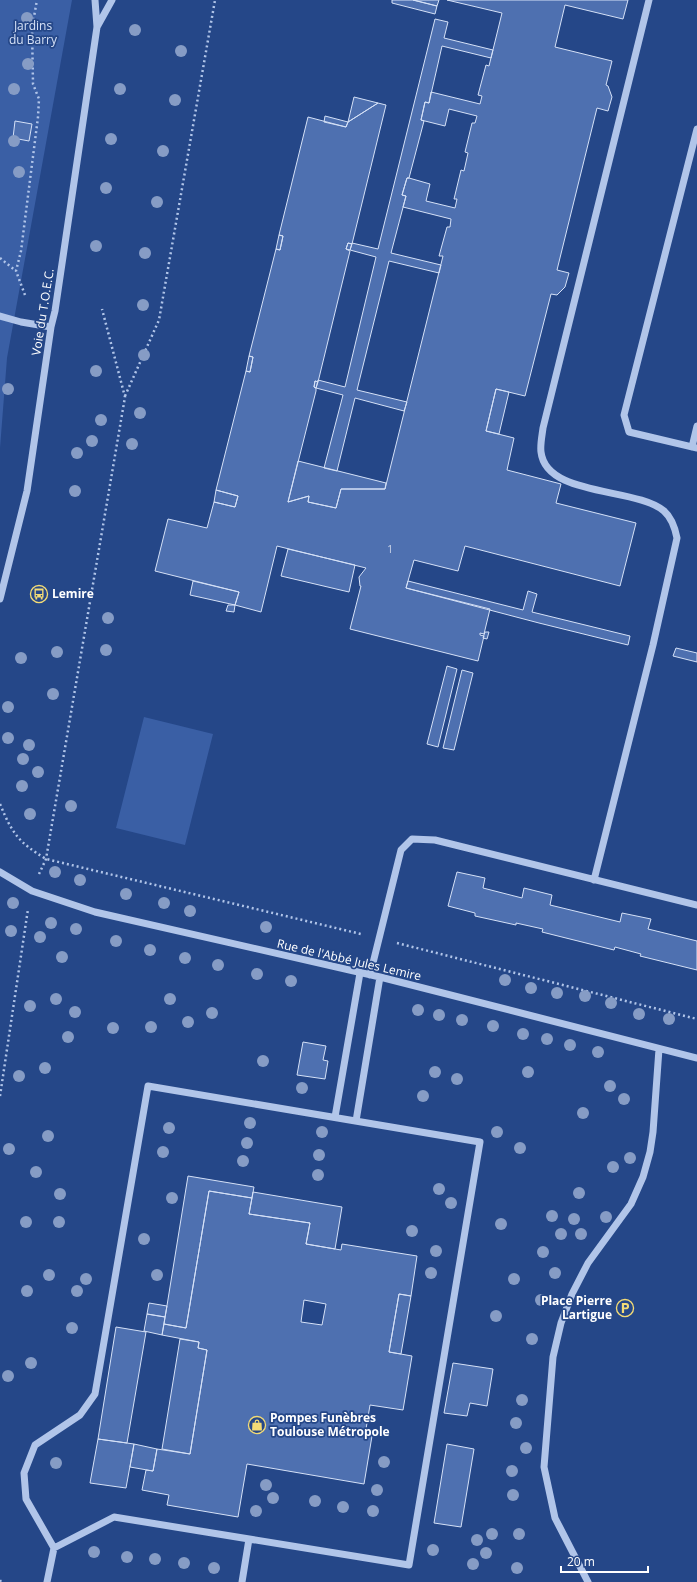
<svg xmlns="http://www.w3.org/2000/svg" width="697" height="1582" font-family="'Open Sans',sans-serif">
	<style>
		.green { fill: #3a5fa5 }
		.building { fill: #4e70b0; stroke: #d5e1f7; fill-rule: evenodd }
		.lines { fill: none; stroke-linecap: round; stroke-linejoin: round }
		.path { stroke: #b1c5e9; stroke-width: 2.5; stroke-dasharray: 2 3; stroke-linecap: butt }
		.minor { stroke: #b1c5e9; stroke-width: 7 }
		.tree { fill: #869cc5 }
		.labels { text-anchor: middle; stroke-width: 3.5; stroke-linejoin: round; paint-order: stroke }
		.number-label { font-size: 10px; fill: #d3dbeb }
		.park-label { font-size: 12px; fill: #d5e1f7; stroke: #254788 }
		.street-label { font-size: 12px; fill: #fff; stroke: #254788 }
		.poi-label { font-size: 12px; font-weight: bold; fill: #fff; stroke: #254788; text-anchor: start }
	</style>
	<rect width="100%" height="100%" fill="#254788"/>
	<path class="green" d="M 0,0 L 72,0 L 7,358 L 0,448 Z
		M 144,717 L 213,734 L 185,845 L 116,828 Z"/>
	<path class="building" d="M 392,0 L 413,0 L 437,6 L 435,14 L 392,3 Z
		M 413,0 L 439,0 L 437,6 Z
		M 447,0 L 628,0 L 623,19 L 565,5 L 555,47 L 612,61 L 606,85 L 608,86 L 612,97 L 608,111 L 597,108 L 557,270 L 569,273 L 565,287 L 557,295 L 551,294 L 525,396 L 496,389 L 486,431 L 514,438 L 507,470 L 561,484 L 556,503 L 636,523 L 620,586 L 465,546 L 458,571 L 414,560 L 406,588 L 490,609 L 484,634 L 480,633 L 480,635 L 484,636 L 478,661 L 350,629 L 361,586 L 360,586 L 359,577 L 366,568 L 277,546 L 261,612 L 235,605 L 239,592 L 155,571 L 168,519 L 207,528 L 214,502 L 235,507 L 238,496 L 216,490 L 246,371 L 250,372 L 253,357 L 249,356 L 276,249 L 280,250 L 283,236 L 279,235 L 308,117 L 346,127 L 348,122 L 378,103 L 386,105 L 352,244 L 348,243 L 346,249 L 350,251 L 318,382 L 315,381 L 314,387 L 316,388 L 316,391 L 288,502 L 309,496 L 308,502 L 336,508 L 341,489 L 385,489 L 443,256 L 439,256 L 447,227 L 450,227 L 451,219 L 403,207 L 406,196 L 402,195 L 407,178 L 409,178 L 430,184 L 426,201 L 455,208 L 457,199 L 454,199 L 461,170 L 464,171 L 468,153 L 465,152 L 472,123 L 475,123 L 477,116 L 449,109 L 445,126 L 421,120 L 425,102 L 429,103 L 431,92 L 480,104 L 482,96 L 478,95 L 486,65 L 489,66 L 502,13 Z
		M 435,19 L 448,22 L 444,38 L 493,50 L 491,58 L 442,46 L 429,103 L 425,102 L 421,120 L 424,121 L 409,178 L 407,178 L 402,195 L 406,196 L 391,253 L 441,265 L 439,273 L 389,261 L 357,390 L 407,402 L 404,411 L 355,398 L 337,471 L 324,468 L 343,395 L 316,388 L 318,380 L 345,387 L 376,257 L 350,250 L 352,243 L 378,249 Z
		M 354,97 L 378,103 L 348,122 Z
		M 325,116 L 348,122 L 346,127 L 324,122 Z
		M 15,121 L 32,124 L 29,141 L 13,138 Z
		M 279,235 L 283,236 L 280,250 L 276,249 Z
		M 348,243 L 352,244 L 350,250 L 346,249 Z
		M 249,356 L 253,357 L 250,372 L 246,371 Z
		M 315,381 L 318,382 L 316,388 L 314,387 Z
		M 496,389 L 509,392 L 499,434 L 486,431 Z
		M 298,461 L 386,483 L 385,489 L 341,489 L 336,508 L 308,502 L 309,496 L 288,502 Z
		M 216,490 L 238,496 L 235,507 L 214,502 Z
		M 288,549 L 355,565 L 349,592 L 281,576 Z
		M 193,581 L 239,592 L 235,605 L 190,595 Z
		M 408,581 L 523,610 L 528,591 L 537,594 L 532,612 L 630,636 L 628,645 L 539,623 L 406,588 Z
		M 228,605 L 235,605 L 234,612 L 226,611 Z
		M 485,632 L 489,632 L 487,639 L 483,638 Z
		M 676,648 L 697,653 L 697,662 L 673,656 Z
		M 447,666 L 457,669 L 438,747 L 427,744 Z
		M 462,670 L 473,673 L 454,750 L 443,748 Z
		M 457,872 L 485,878 L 483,888 L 522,898 L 524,888 L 552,895 L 550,905 L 616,921 L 620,922 L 622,913 L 651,919 L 648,929 L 697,941 L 697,970 L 640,956 L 641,954 L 615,947 L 614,950 L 542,932 L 543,929 L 516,923 L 516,925 L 475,916 L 475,913 L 448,906 Z
		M 303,1042 L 326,1046 L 323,1060 L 328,1061 L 325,1079 L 297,1075 Z
		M 188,1176 L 254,1187 L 252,1198 L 209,1191 L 186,1328 L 164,1324 Z
		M 209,1191 L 252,1198 L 249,1214 L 310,1223 L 306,1244 L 341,1250 L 342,1244 L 417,1256 L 411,1296 L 399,1294 L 389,1352 L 412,1356 L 403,1410 L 370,1405 L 365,1435 L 372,1436 L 364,1484 L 247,1464 L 238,1517 L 167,1505 L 169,1495 L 142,1490 L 146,1470 L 153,1471 L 157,1449 L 190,1454 L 207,1350 L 198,1348 L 199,1342 L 162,1335 L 164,1324 L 186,1328 ZM 304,1300 L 326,1304 L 322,1325 L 301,1322 Z
		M 253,1192 L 342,1207 L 335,1249 L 306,1244 L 310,1223 L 249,1214 Z
		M 399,1294 L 411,1296 L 401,1354 L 389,1352 Z
		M 149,1303 L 167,1306 L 165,1317 L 147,1314 Z
		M 147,1314 L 165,1317 L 162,1335 L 144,1331 Z
		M 116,1327 L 146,1332 L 127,1443 L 98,1439 Z
		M 180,1339 L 199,1342 L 198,1348 L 207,1350 L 190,1454 L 162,1449 Z
		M 453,1363 L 493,1369 L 487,1406 L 470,1403 L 467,1416 L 444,1413 Z
		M 98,1439 L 134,1444 L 126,1488 L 90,1483 Z
		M 134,1444 L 157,1449 L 153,1471 L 130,1467 Z
		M 447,1444 L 474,1449 L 461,1527 L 434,1523 Z"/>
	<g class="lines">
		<path class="path" d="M 0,258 L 16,271
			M 25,295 L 16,271 L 21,251 L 38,117 L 39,99 L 33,84 L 32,28 L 37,0
			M 125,396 L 159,320 L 215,0
			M 0,804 C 12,833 18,842 46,859 L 361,934
			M 39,874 L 46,859 L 125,397 L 102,309
			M 397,943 L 697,1019
			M 0,1096 L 28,909
			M 0,1580 L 1,1582"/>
		<path class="minor" d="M 97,27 L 112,0
			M 697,129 L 624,415 L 629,432 L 697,448
			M 0,316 L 21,322 L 51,327
			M 692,447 L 697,426
			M 0,599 L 27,491 L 51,327 L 55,311 L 97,27 L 95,0
			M 0,872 L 32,891 L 95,912 L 380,977 L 697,1058
			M 594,880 L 653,645 L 677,538 C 675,528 672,518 664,511 C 636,487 546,497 541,452 C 540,445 542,436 543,428 L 649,0
			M 370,975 L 401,850 L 412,839 L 435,840 L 697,905
			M 335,1117 L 360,973
			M 356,1121 L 380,977
			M 47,1582 L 54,1548 L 26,1499 L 24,1473 L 35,1445 L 80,1415 L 95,1394 L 148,1086 L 480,1142 L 409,1565 L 114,1517 L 54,1548
			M 242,1582 L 249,1539
			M 588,1582 L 555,1518 L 544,1467 L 553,1357 L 561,1323 L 572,1294 L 588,1263 L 631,1204 L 643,1177 L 650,1152 L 653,1132 L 659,1049"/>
	</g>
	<g class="tree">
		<circle cx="27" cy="18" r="6"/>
		<circle cx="135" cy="30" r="6"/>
		<circle cx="181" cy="51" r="6"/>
		<circle cx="28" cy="64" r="6"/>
		<circle cx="14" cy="89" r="6"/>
		<circle cx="120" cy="89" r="6"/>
		<circle cx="175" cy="100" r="6"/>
		<circle cx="111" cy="139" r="6"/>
		<circle cx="14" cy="141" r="6"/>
		<circle cx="163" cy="151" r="6"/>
		<circle cx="19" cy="172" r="6"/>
		<circle cx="106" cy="188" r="6"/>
		<circle cx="157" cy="202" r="6"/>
		<circle cx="96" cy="246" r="6"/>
		<circle cx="145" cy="253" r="6"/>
		<circle cx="143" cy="305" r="6"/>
		<circle cx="144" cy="355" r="6"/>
		<circle cx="96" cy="371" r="6"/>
		<circle cx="8" cy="389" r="6"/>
		<circle cx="140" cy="413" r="6"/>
		<circle cx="101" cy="420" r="6"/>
		<circle cx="92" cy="441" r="6"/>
		<circle cx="132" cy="444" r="6"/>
		<circle cx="77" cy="453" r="6"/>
		<circle cx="75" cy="491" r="6"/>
		<circle cx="108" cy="618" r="6"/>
		<circle cx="106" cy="650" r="6"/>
		<circle cx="57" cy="652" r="6"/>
		<circle cx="21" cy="658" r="6"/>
		<circle cx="53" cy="694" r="6"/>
		<circle cx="8" cy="707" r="6"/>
		<circle cx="8" cy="738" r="6"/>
		<circle cx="29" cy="745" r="6"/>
		<circle cx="23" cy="759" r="6"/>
		<circle cx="38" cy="772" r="6"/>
		<circle cx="22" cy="786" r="6"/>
		<circle cx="71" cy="806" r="6"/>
		<circle cx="30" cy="814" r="6"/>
		<circle cx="55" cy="872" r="6"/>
		<circle cx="80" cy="880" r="6"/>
		<circle cx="126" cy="894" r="6"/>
		<circle cx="13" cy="903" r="6"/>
		<circle cx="164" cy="903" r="6"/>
		<circle cx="190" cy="911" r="6"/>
		<circle cx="51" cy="923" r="6"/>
		<circle cx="266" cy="927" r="6"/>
		<circle cx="76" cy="929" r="6"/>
		<circle cx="11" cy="931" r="6"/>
		<circle cx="40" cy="937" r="6"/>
		<circle cx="116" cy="941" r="6"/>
		<circle cx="150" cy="950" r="6"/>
		<circle cx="62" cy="957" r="6"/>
		<circle cx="185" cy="958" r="6"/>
		<circle cx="218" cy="965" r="6"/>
		<circle cx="257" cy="974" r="6"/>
		<circle cx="505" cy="980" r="6"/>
		<circle cx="291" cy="981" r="6"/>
		<circle cx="531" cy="988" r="6"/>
		<circle cx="557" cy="993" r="6"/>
		<circle cx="585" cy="996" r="6"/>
		<circle cx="56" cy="999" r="6"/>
		<circle cx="170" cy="999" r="6"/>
		<circle cx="611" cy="1003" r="6"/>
		<circle cx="30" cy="1006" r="6"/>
		<circle cx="418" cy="1010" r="6"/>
		<circle cx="75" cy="1012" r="6"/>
		<circle cx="212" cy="1013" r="6"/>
		<circle cx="639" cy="1014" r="6"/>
		<circle cx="439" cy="1015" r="6"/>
		<circle cx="669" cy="1019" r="6"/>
		<circle cx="462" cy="1020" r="6"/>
		<circle cx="188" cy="1022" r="6"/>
		<circle cx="493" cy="1026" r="6"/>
		<circle cx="151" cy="1027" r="6"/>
		<circle cx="113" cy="1028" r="6"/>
		<circle cx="523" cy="1034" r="6"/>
		<circle cx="68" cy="1037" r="6"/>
		<circle cx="547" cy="1039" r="6"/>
		<circle cx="570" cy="1045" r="6"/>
		<circle cx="598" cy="1052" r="6"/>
		<circle cx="263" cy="1061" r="6"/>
		<circle cx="45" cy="1068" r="6"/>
		<circle cx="435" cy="1072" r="6"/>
		<circle cx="528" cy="1072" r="6"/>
		<circle cx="19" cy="1076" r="6"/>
		<circle cx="457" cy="1079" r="6"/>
		<circle cx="610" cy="1086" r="6"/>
		<circle cx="302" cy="1088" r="6"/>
		<circle cx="423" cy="1096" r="6"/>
		<circle cx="624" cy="1099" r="6"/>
		<circle cx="583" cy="1113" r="6"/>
		<circle cx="250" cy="1123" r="6"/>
		<circle cx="169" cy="1128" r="6"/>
		<circle cx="322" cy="1132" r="6"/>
		<circle cx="497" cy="1132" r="6"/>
		<circle cx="48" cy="1136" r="6"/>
		<circle cx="247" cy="1143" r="6"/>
		<circle cx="520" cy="1148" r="6"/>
		<circle cx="9" cy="1149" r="6"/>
		<circle cx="163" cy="1152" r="6"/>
		<circle cx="319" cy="1155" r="6"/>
		<circle cx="630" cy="1158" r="6"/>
		<circle cx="243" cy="1161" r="6"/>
		<circle cx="613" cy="1167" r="6"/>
		<circle cx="36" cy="1172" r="6"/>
		<circle cx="318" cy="1175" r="6"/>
		<circle cx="439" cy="1189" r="6"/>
		<circle cx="579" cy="1193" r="6"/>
		<circle cx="60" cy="1194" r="6"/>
		<circle cx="172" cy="1198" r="6"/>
		<circle cx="451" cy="1203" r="6"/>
		<circle cx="552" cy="1216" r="6"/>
		<circle cx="606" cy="1217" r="6"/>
		<circle cx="574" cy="1219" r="6"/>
		<circle cx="26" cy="1222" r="6"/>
		<circle cx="59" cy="1222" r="6"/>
		<circle cx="501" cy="1224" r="6"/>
		<circle cx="412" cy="1231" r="6"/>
		<circle cx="561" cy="1234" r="6"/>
		<circle cx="581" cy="1234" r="6"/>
		<circle cx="144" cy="1239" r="6"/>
		<circle cx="436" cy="1251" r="6"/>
		<circle cx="543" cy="1252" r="6"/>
		<circle cx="431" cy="1273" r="6"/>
		<circle cx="555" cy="1273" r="6"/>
		<circle cx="49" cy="1275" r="6"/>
		<circle cx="157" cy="1275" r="6"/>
		<circle cx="86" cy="1279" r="6"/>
		<circle cx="514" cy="1279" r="6"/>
		<circle cx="27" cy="1291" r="6"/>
		<circle cx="77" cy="1291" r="6"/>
		<circle cx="541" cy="1300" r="6"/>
		<circle cx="496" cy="1316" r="6"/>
		<circle cx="72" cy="1328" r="6"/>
		<circle cx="532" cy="1339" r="6"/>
		<circle cx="31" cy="1363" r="6"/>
		<circle cx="8" cy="1376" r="6"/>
		<circle cx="522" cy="1400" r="6"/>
		<circle cx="516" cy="1423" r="6"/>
		<circle cx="526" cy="1448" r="6"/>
		<circle cx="384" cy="1462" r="6"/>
		<circle cx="56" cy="1463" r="6"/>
		<circle cx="512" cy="1471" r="6"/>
		<circle cx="266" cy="1485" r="6"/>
		<circle cx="377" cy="1490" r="6"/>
		<circle cx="513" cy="1495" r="6"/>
		<circle cx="273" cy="1498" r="6"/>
		<circle cx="315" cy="1501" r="6"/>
		<circle cx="343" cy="1507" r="6"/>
		<circle cx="256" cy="1511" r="6"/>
		<circle cx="373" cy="1511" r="6"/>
		<circle cx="492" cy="1534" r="6"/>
		<circle cx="519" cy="1534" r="6"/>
		<circle cx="477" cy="1540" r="6"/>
		<circle cx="433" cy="1550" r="6"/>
		<circle cx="94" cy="1552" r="6"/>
		<circle cx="486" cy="1553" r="6"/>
		<circle cx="127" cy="1557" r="6"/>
		<circle cx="155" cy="1559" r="6"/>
		<circle cx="184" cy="1563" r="6"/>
		<circle cx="473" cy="1564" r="6"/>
		<circle cx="214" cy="1568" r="6"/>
		<circle cx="517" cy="1568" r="6"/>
	</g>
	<defs>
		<g id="bus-ring" transform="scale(0.9)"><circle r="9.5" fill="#254788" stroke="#f3db76" stroke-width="1.5"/><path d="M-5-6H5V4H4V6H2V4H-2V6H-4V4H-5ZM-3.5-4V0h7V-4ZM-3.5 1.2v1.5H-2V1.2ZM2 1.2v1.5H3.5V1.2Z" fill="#f3db76"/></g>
		<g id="parking-ring" transform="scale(0.9)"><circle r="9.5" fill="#254788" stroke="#f3db76" stroke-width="1.5"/><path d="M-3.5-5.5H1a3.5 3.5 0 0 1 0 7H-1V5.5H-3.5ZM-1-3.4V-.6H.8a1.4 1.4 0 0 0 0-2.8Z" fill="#f3db76"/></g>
		<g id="shop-ring" transform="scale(0.9)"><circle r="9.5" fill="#254788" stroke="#f3db76" stroke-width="1.5"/><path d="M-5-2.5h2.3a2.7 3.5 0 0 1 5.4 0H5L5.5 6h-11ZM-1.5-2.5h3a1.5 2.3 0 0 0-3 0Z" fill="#f3db76"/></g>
	</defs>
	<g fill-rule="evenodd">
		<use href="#bus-ring" x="39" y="594"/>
		<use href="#parking-ring" x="625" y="1308"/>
		<use href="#shop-ring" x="257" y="1425"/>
	</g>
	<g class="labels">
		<g class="number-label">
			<text x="390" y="553">1</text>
		</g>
		<g class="park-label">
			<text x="33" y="30">Jardins<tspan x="33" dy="14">du Barry</tspan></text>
		</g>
		<g class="street-label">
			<text transform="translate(43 312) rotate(-81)" y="4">Voie du T.O.E.C.</text>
			<text transform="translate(349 960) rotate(13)" y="4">Rue de l'Abbé Jules Lemire</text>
		</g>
		<g class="poi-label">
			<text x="52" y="598">Lemire</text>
			<text x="612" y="1305" text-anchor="end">Place Pierre<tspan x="612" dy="14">Lartigue</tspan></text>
			<text x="270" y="1422">Pompes Funèbres<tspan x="270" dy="14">Toulouse Métropole</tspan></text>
		</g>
	</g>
	<path d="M561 1566v6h87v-6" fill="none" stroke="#ffffff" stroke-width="2"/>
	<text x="567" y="1566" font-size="12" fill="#ffffff" stroke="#254788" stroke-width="3" paint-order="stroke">20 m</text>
</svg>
